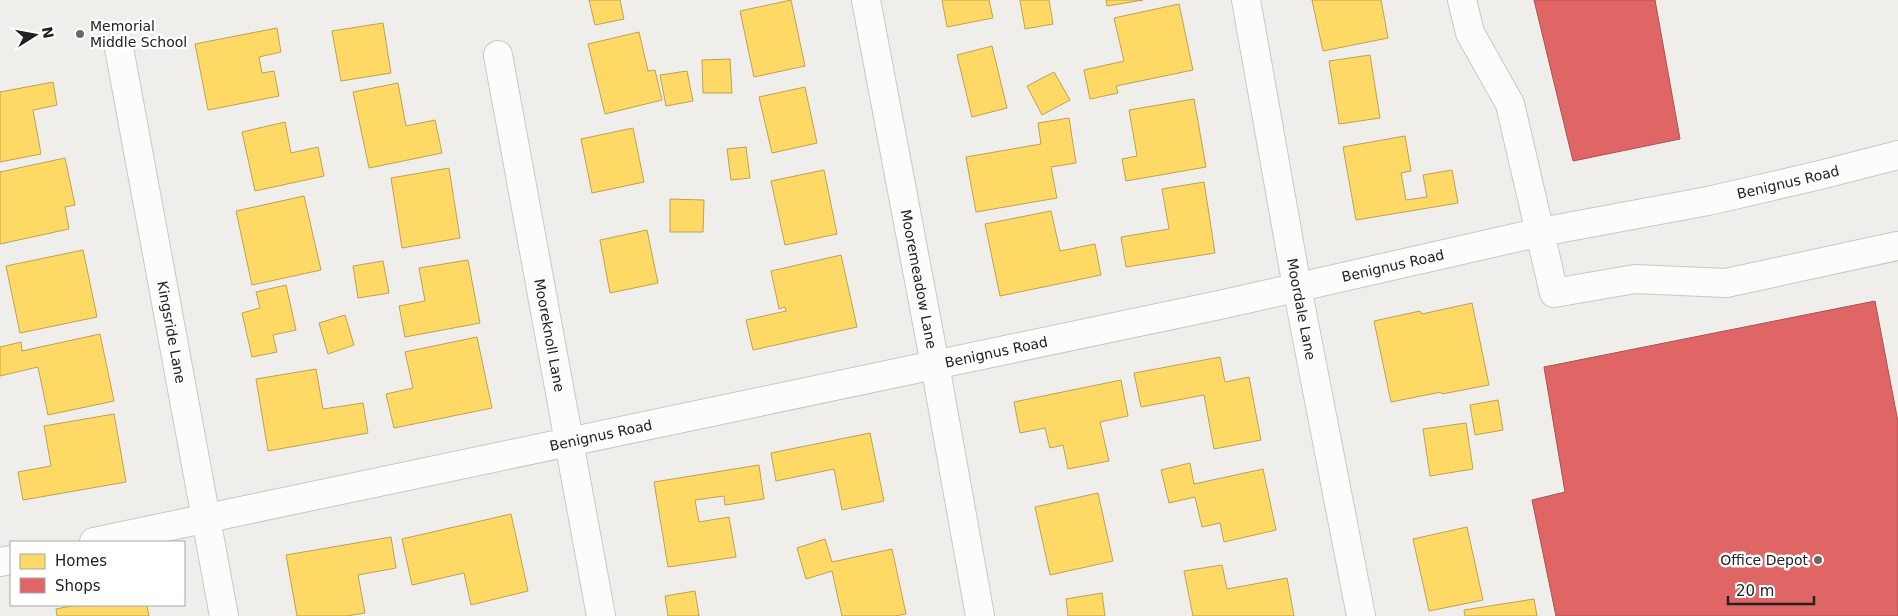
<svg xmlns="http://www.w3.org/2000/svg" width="1898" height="616" font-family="'DejaVu Sans',sans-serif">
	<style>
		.homes { fill: #ffd966; stroke: #bda252 }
		.shops { fill: #e06666; stroke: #a75252 }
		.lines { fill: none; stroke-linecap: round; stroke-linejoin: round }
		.minor-casing { stroke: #c9c8c7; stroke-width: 30 }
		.minor { stroke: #fdfcfc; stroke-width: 28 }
		.poi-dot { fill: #6a6968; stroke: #fff; stroke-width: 2 }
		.labels { text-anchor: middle; stroke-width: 5; stroke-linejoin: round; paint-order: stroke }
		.poi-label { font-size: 14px; fill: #222; stroke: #fff; text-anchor: start }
		.street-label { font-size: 14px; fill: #222; stroke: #fff }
	</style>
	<rect width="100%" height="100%" fill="#f0eeeb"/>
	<path class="homes" d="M 589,0 L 620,0 L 624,19 L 595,25 Z
		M 791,0 L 805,66 L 754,77 L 740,11 Z
		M 942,0 L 989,0 L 993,18 L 947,27 Z
		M 1020,0 L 1049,0 L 1053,24 L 1025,29 Z
		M 1106,0 L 1143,0 L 1107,6 Z
		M 1312,0 L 1381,0 L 1388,38 L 1323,51 Z
		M 1179,4 L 1193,70 L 1116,86 L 1118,93 L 1090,99 L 1084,70 L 1124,61 L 1114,18 Z
		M 383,23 L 391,73 L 341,81 L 332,31 Z
		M 277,28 L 281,52 L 259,57 L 262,73 L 274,71 L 279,96 L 208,110 L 195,44 Z
		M 639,32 L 648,71 L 655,70 L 662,100 L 605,114 L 588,44 Z
		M 992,46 L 1007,108 L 972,117 L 957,55 Z
		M 1370,55 L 1380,118 L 1339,124 L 1329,61 Z
		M 730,59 L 732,93 L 703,93 L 702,60 Z
		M 687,71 L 693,101 L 666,106 L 660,75 Z
		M 1054,72 L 1070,100 L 1042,115 L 1027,86 Z
		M 53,82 L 57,105 L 33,110 L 41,154 L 0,162 L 0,92 Z
		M 398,83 L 406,126 L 435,120 L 442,153 L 369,168 L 353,92 Z
		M 805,87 L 817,143 L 772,153 L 759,97 Z
		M 1194,99 L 1206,167 L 1126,181 L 1122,159 L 1137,156 L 1129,110 Z
		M 1069,118 L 1076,163 L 1051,167 L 1057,198 L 976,212 L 966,157 L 1041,144 L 1038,123 Z
		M 285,122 L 291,153 L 318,147 L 324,176 L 255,191 L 242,132 Z
		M 633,128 L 644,182 L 592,193 L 581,139 Z
		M 1405,136 L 1411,171 L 1401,173 L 1406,200 L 1427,197 L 1423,175 L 1452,170 L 1458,203 L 1356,220 L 1343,147 Z
		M 746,147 L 750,178 L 731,180 L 727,149 Z
		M 65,158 L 75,205 L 65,207 L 69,229 L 0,244 L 0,172 Z
		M 449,168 L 460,238 L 402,248 L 391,178 Z
		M 824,170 L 837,234 L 785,245 L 771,181 Z
		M 1204,182 L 1215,253 L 1126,267 L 1121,237 L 1169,229 L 1162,189 Z
		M 304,196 L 321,270 L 252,285 L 236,211 Z
		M 670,199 L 704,200 L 703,232 L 670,232 Z
		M 1051,211 L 1060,251 L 1095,244 L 1101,275 L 1000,296 L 985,224 Z
		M 647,230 L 658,283 L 610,293 L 600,240 Z
		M 83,250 L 97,317 L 20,333 L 6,266 Z
		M 841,255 L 857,327 L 753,350 L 746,320 L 786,311 L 785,307 L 779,309 L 771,271 Z
		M 468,260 L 480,323 L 405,337 L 399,306 L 425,301 L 419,268 Z
		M 383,261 L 389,293 L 358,298 L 353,266 Z
		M 286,285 L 296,330 L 273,335 L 277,352 L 252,357 L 242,313 L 260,308 L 256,292 Z
		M 1472,303 L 1489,385 L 1442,394 L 1441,392 L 1391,402 L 1374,321 L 1420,311 L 1422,314 Z
		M 345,315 L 354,345 L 328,354 L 319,323 Z
		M 100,334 L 114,401 L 48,415 L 38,367 L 0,376 L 0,347 L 21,342 L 22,351 Z
		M 477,337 L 492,408 L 394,428 L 386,394 L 413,388 L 405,352 Z
		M 1220,357 L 1225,382 L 1249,377 L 1261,440 L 1214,449 L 1204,395 L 1141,407 L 1134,373 Z
		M 316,369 L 323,409 L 363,403 L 368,433 L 268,451 L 256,379 Z
		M 1121,380 L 1128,416 L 1100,422 L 1109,461 L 1068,469 L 1063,445 L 1050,448 L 1045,428 L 1020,433 L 1014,402 Z
		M 1498,400 L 1503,430 L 1475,435 L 1470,405 Z
		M 114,414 L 126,482 L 23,500 L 18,472 L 51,466 L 44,426 Z
		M 1466,423 L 1473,469 L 1430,476 L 1423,429 Z
		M 870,433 L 884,501 L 842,510 L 834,469 L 776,481 L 771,453 Z
		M 1190,463 L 1194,484 L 1263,469 L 1276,530 L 1224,542 L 1220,523 L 1202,527 L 1195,497 L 1169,503 L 1161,470 Z
		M 759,465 L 764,499 L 725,505 L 724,496 L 695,500 L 699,522 L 729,517 L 736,557 L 668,567 L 654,482 Z
		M 1098,493 L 1113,561 L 1050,575 L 1035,507 Z
		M 511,514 L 528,591 L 471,605 L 464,573 L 412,585 L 402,539 Z
		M 1467,527 L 1483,600 L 1429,611 L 1413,539 Z
		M 391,537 L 396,568 L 358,575 L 365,613 L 346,616 L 297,616 L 286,555 Z
		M 825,539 L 832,562 L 892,549 L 906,614 L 895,616 L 842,616 L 832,571 L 806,579 L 797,548 Z
		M 1222,565 L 1227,589 L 1287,578 L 1294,616 L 1193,616 L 1184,571 Z
		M 695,591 L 699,616 L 668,616 L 665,596 Z
		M 1102,593 L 1105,616 L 1068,616 L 1066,599 Z
		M 1534,599 L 1537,616 L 1465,616 L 1464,610 Z
		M 76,605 L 147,605 L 149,616 L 57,616 L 56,609 Z"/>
	<path class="shops" d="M 1534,0 L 1655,0 L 1680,139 L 1573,161 Z
		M 1875,301 L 1898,422 L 1898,616 L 1556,616 L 1532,500 L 1565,492 L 1544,367 Z"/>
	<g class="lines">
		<g class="minor-casing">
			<g id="minor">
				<path id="s1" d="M 866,0 L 935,365 L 980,616"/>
				<path id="s2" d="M 1246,0 L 1297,287 L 1361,616"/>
				<path d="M 1462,0 L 1470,33 L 1510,104 L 1554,293 L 1635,279 L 1726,283 L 1897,246"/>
				<path id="s3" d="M 119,48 L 224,616"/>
				<path id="s4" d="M 498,55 L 601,616"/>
				<path id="s5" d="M 94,542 L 1224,304 L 1541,232 L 1708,201 L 1820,175 L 1898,155"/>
				<path d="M 0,562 L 11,560"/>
			</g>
		</g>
		<use href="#minor" class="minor"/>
	</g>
	<g class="poi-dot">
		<circle cx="80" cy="34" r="5"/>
		<circle cx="1818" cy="560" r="5"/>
	</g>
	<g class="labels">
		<g class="poi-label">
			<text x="90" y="31">Memorial<tspan x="90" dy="16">Middle School</tspan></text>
			<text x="1808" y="565" text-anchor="end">Office Depot</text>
		</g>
		<g class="street-label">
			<text dy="5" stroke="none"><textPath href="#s5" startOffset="1732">Benignus Road</textPath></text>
			<text dy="5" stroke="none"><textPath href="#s5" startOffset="1328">Benignus Road</textPath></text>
			<text dy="5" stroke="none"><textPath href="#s1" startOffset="284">Mooremeadow Lane</textPath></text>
			<text dy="5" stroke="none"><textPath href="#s2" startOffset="314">Moordale Lane</textPath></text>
			<text dy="5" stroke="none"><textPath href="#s3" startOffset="289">Kingsride Lane</textPath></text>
			<text dy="5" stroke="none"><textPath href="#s4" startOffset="285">Mooreknoll Lane</textPath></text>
			<text dy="5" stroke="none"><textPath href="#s5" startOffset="922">Benignus Road</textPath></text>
			<text dy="5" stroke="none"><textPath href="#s5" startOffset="518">Benignus Road</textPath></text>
		</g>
	</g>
	<rect x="10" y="541" width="175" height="65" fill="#ffffff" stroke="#a7a7a7"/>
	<rect x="20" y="554" width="25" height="15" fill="#ffd966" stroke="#a7a7a7"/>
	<text x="55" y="566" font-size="15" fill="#222222">Homes</text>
	<rect x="20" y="578" width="25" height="15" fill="#e06666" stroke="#a7a7a7"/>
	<text x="55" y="591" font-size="15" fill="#222222">Shops</text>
	<g transform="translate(35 35) rotate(79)" stroke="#ffffff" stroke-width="4" paint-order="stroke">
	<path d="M0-4L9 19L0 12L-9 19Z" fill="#222222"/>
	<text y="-8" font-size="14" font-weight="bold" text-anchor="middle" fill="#222222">N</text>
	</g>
	<path d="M1728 596v8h86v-8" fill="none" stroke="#222222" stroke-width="2.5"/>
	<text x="1736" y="596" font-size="15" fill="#222222" stroke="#ffffff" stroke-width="4" paint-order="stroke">20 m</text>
</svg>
